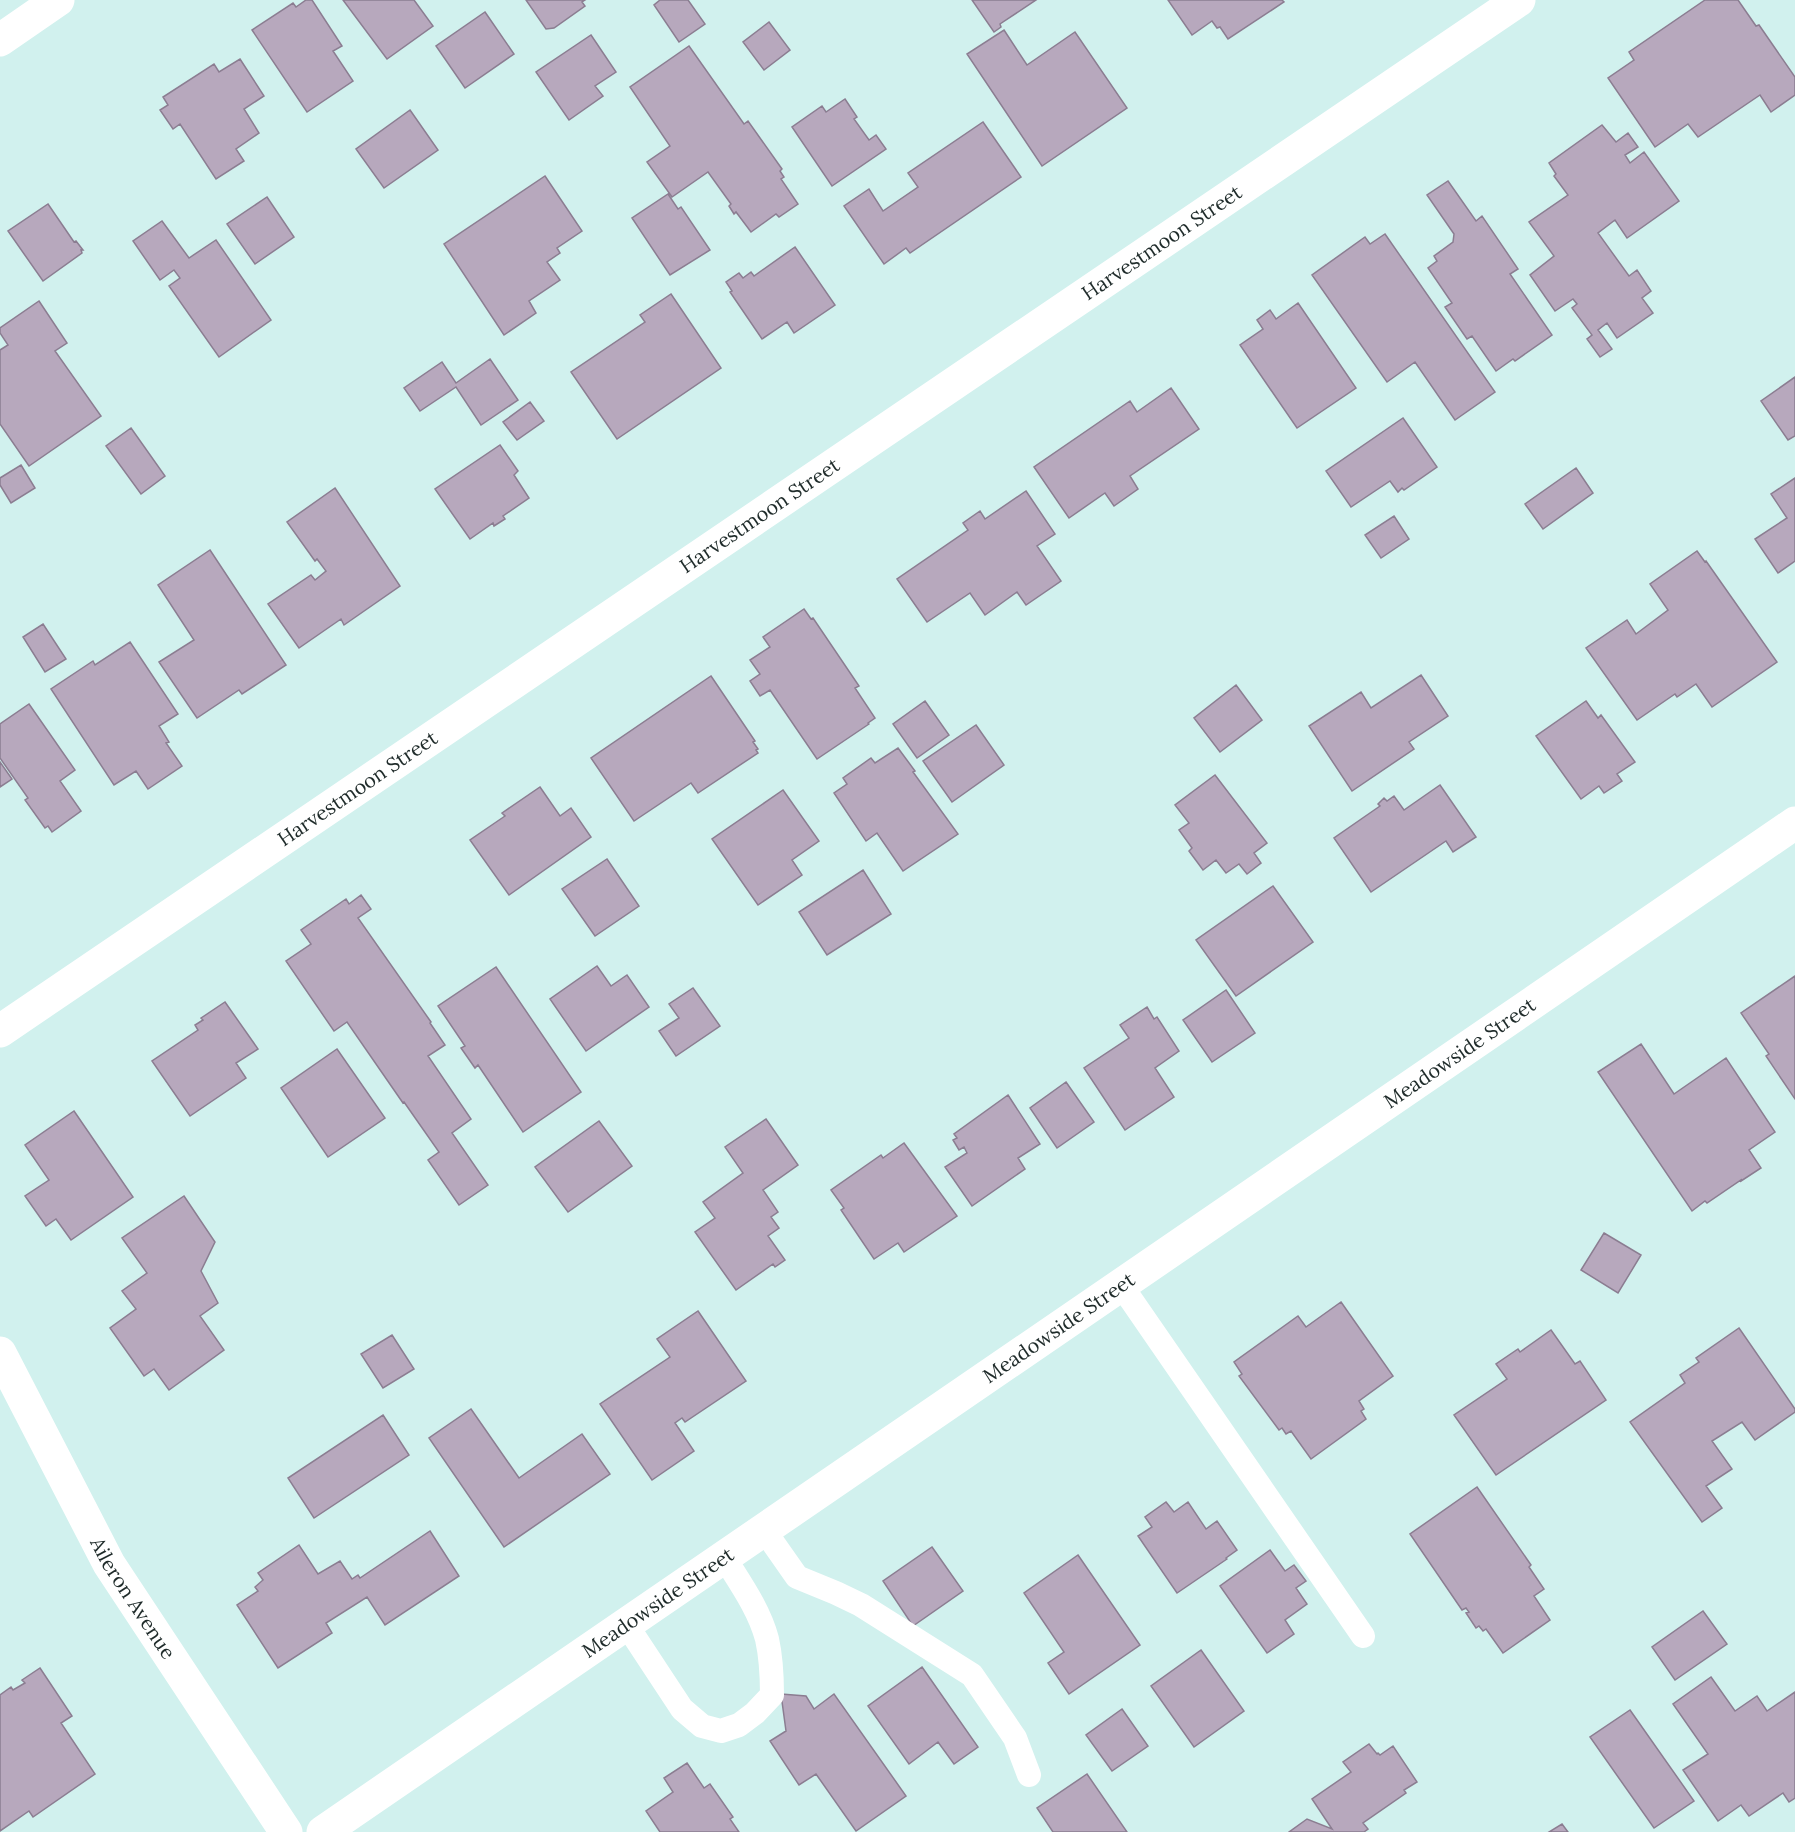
<svg xmlns="http://www.w3.org/2000/svg" width="1795" height="1832" font-family="Lora,serif">
	<style>
		.building { fill: #b7a8bd; stroke: #8b7d91; stroke-width: 1.5 }
		.lines { fill: none; stroke-linecap: round; stroke-linejoin: round }
		.service { stroke: #fff; stroke-width: 24 }
		.minor { stroke: #fff; stroke-width: 33 }
		.tertiary { stroke: #fff; stroke-width: 33 }
		.labels { text-anchor: middle; stroke-width: 4.5; stroke-linejoin: round; paint-order: stroke }
		.street-label { font-size: 20px; fill: #1f2b2a; stroke: #d1f1ee }
	</style>
	<rect width="100%" height="100%" fill="#d1f1ee"/>
	<path class="building" d="M 306,0 L 312,0 L 342,46 L 333,51 L 353,81 L 307,112 L 252,30 L 293,3 L 296,7 Z
		M 343,0 L 414,0 L 433,26 L 387,59 Z
		M 526,0 L 585,0 L 582,2 L 585,6 L 554,28 L 546,29 Z
		M 660,0 L 688,0 L 705,24 L 679,42 L 654,5 Z
		M 972,0 L 1036,0 L 1000,24 L 1001,27 L 994,32 Z
		M 1168,0 L 1282,0 L 1284,2 L 1228,39 L 1220,27 L 1217,28 L 1212,21 L 1192,35 Z
		M 1705,0 L 1738,0 L 1756,26 L 1759,25 L 1795,77 L 1795,95 L 1771,112 L 1760,95 L 1698,137 L 1688,124 L 1655,147 L 1608,78 L 1634,60 L 1629,52 Z
		M 485,12 L 514,54 L 465,88 L 436,46 Z
		M 769,22 L 790,50 L 764,70 L 743,42 Z
		M 1004,30 L 1027,65 L 1075,32 L 1127,108 L 1042,166 L 967,54 Z
		M 591,35 L 616,72 L 595,86 L 603,96 L 569,120 L 536,72 Z
		M 689,46 L 744,124 L 748,121 L 782,169 L 780,171 L 784,177 L 781,179 L 798,204 L 779,217 L 776,214 L 751,232 L 736,212 L 734,214 L 729,206 L 731,204 L 708,172 L 672,197 L 647,162 L 670,146 L 630,87 Z
		M 240,59 L 264,96 L 244,109 L 259,133 L 236,149 L 244,161 L 216,179 L 180,124 L 173,129 L 160,110 L 168,105 L 163,97 L 214,64 L 219,72 Z
		M 845,99 L 857,117 L 854,119 L 869,140 L 876,135 L 886,149 L 832,186 L 792,127 L 822,106 L 826,112 Z
		M 410,110 L 438,150 L 384,188 L 356,149 Z
		M 983,122 L 1021,177 L 910,253 L 906,248 L 884,264 L 844,206 L 869,189 L 883,211 L 918,187 L 908,173 Z
		M 1602,125 L 1616,142 L 1628,133 L 1638,147 L 1625,155 L 1630,163 L 1644,152 L 1679,201 L 1627,238 L 1615,220 L 1598,233 L 1629,276 L 1637,270 L 1651,291 L 1642,298 L 1653,313 L 1617,338 L 1607,323 L 1598,330 L 1612,349 L 1600,357 L 1587,339 L 1592,335 L 1572,308 L 1577,304 L 1573,299 L 1555,311 L 1530,275 L 1554,256 L 1529,222 L 1568,195 L 1554,176 L 1556,174 L 1549,163 Z
		M 545,176 L 582,231 L 557,248 L 560,253 L 547,262 L 560,280 L 529,301 L 536,313 L 504,335 L 444,244 Z
		M 1448,181 L 1476,221 L 1482,216 L 1518,269 L 1510,274 L 1552,335 L 1515,361 L 1513,359 L 1496,371 L 1472,336 L 1467,339 L 1445,307 L 1452,303 L 1428,268 L 1437,261 L 1434,256 L 1453,242 L 1454,234 L 1427,195 Z
		M 668,194 L 678,209 L 681,207 L 710,250 L 670,275 L 632,218 Z
		M 267,197 L 294,237 L 255,264 L 227,224 Z
		M 48,204 L 74,242 L 76,241 L 83,250 L 81,250 L 82,253 L 43,281 L 8,231 Z
		M 162,221 L 189,258 L 216,240 L 271,320 L 219,357 L 169,286 L 180,278 L 174,270 L 160,280 L 133,241 Z
		M 1385,234 L 1495,392 L 1455,420 L 1415,362 L 1387,382 L 1312,275 L 1365,237 L 1370,244 Z
		M 795,247 L 835,305 L 794,333 L 787,322 L 762,339 L 730,292 L 732,291 L 726,282 L 739,273 L 743,278 L 751,272 L 754,276 Z
		M 671,294 L 721,368 L 617,439 L 571,372 L 645,322 L 640,315 Z
		M 39,301 L 67,343 L 55,351 L 101,416 L 29,466 L 0,424 L 0,350 L 8,345 L 0,333 L 0,328 Z
		M 1298,303 L 1356,388 L 1297,428 L 1240,345 L 1263,329 L 1257,320 L 1270,310 L 1276,319 Z
		M 490,359 L 518,400 L 481,425 L 456,387 L 420,411 L 404,388 L 442,362 L 456,383 Z
		M 1795,377 L 1795,436 L 1788,440 L 1761,401 Z
		M 1171,388 L 1199,429 L 1130,476 L 1138,489 L 1114,506 L 1105,493 L 1069,518 L 1034,467 L 1130,401 L 1137,412 Z
		M 530,402 L 544,421 L 517,440 L 503,422 Z
		M 1403,418 L 1437,467 L 1404,490 L 1402,488 L 1398,492 L 1390,481 L 1351,507 L 1326,471 Z
		M 131,428 L 165,476 L 141,494 L 106,446 Z
		M 500,445 L 518,471 L 514,475 L 529,498 L 503,516 L 505,519 L 494,526 L 493,523 L 470,539 L 435,489 Z
		M 21,465 L 35,488 L 11,503 L 0,485 L 0,478 Z
		M 1576,468 L 1593,493 L 1543,529 L 1525,504 Z
		M 1795,478 L 1795,561 L 1778,573 L 1755,539 L 1787,518 L 1771,494 Z
		M 335,488 L 400,586 L 344,625 L 341,619 L 299,648 L 268,604 L 311,575 L 315,580 L 326,571 L 317,559 L 315,561 L 287,522 Z
		M 1026,491 L 1055,534 L 1037,546 L 1061,581 L 1026,605 L 1017,592 L 985,615 L 970,593 L 927,622 L 897,579 L 968,530 L 963,523 L 980,511 L 985,519 Z
		M 1394,516 L 1409,539 L 1381,558 L 1365,535 Z
		M 210,550 L 286,665 L 242,694 L 239,690 L 197,718 L 159,662 L 194,640 L 158,585 Z
		M 1697,551 L 1705,562 L 1706,561 L 1777,662 L 1712,707 L 1696,684 L 1677,697 L 1675,694 L 1637,720 L 1586,648 L 1627,620 L 1636,634 L 1668,610 L 1650,584 Z
		M 804,609 L 811,619 L 813,618 L 859,686 L 855,688 L 875,718 L 868,723 L 869,724 L 817,759 L 770,690 L 760,696 L 750,681 L 760,674 L 750,660 L 770,647 L 763,637 Z
		M 43,624 L 66,659 L 45,672 L 23,637 Z
		M 130,642 L 178,714 L 159,726 L 169,742 L 166,743 L 182,766 L 148,789 L 136,771 L 114,785 L 51,689 L 93,661 L 95,665 Z
		M 1421,675 L 1448,716 L 1409,742 L 1414,749 L 1352,791 L 1309,726 L 1361,692 L 1371,708 Z
		M 711,676 L 755,741 L 753,742 L 758,749 L 756,750 L 758,753 L 698,793 L 691,783 L 634,821 L 591,758 Z
		M 1236,685 L 1262,720 L 1220,752 L 1194,718 Z
		M 925,701 L 949,735 L 917,758 L 893,724 Z
		M 1586,701 L 1598,718 L 1601,715 L 1635,762 L 1617,774 L 1622,781 L 1604,793 L 1599,786 L 1581,799 L 1536,736 Z
		M 29,704 L 75,770 L 60,781 L 81,811 L 52,832 L 48,826 L 45,828 L 25,800 L 28,798 L 0,758 L 0,724 Z
		M 976,725 L 1004,765 L 952,802 L 923,761 Z
		M 898,748 L 915,771 L 913,772 L 958,834 L 903,871 L 877,833 L 866,841 L 834,793 L 847,784 L 843,778 L 871,758 L 875,763 Z
		M 0,762 L 12,779 L 0,787 Z
		M 1215,775 L 1267,843 L 1254,853 L 1261,863 L 1247,874 L 1239,864 L 1226,873 L 1216,860 L 1203,870 L 1189,851 L 1192,848 L 1179,830 L 1189,823 L 1175,805 Z
		M 1440,785 L 1476,837 L 1453,852 L 1446,841 L 1371,892 L 1334,838 L 1380,806 L 1378,804 L 1384,798 L 1387,801 L 1394,796 L 1404,810 Z
		M 540,787 L 560,816 L 571,808 L 591,837 L 509,895 L 470,840 L 505,816 L 502,813 Z
		M 783,790 L 819,841 L 792,860 L 802,875 L 758,905 L 712,839 Z
		M 607,859 L 639,906 L 595,936 L 562,889 Z
		M 863,870 L 891,914 L 827,955 L 799,912 Z
		M 1273,886 L 1313,942 L 1236,996 L 1196,940 Z
		M 361,895 L 371,909 L 358,918 L 431,1022 L 430,1023 L 445,1045 L 428,1056 L 471,1119 L 452,1133 L 488,1185 L 459,1205 L 428,1160 L 439,1152 L 404,1102 L 403,1103 L 347,1022 L 334,1031 L 286,961 L 311,944 L 301,930 L 346,899 L 349,904 Z
		M 597,966 L 611,986 L 627,975 L 649,1007 L 586,1051 L 550,999 Z
		M 496,967 L 581,1092 L 523,1132 L 478,1065 L 475,1068 L 461,1048 L 465,1046 L 438,1006 Z
		M 1795,976 L 1795,1099 L 1766,1056 L 1769,1054 L 1741,1013 Z
		M 693,988 L 720,1026 L 676,1056 L 659,1031 L 679,1018 L 669,1004 Z
		M 1226,990 L 1255,1033 L 1212,1062 L 1183,1020 Z
		M 225,1002 L 258,1049 L 236,1063 L 246,1078 L 190,1116 L 152,1061 L 198,1030 L 195,1025 L 203,1020 L 201,1018 Z
		M 1147,1007 L 1154,1019 L 1157,1017 L 1179,1051 L 1155,1068 L 1174,1097 L 1125,1130 L 1084,1068 L 1129,1038 L 1120,1025 Z
		M 1641,1044 L 1674,1094 L 1726,1058 L 1775,1132 L 1749,1150 L 1761,1168 L 1741,1181 L 1741,1180 L 1707,1203 L 1705,1201 L 1692,1211 L 1598,1072 Z
		M 337,1049 L 385,1118 L 328,1157 L 281,1088 Z
		M 1066,1082 L 1094,1122 L 1057,1148 L 1030,1108 Z
		M 1008,1095 L 1040,1144 L 1018,1158 L 1025,1169 L 972,1206 L 945,1167 L 967,1153 L 964,1147 L 959,1150 L 953,1140 L 957,1138 L 954,1134 Z
		M 74,1111 L 133,1197 L 71,1240 L 56,1219 L 46,1226 L 25,1196 L 49,1180 L 25,1145 Z
		M 766,1119 L 798,1165 L 763,1190 L 778,1212 L 771,1217 L 779,1228 L 768,1236 L 785,1260 L 775,1267 L 773,1264 L 736,1290 L 695,1232 L 715,1218 L 703,1202 L 743,1173 L 725,1147 Z
		M 599,1121 L 632,1166 L 568,1212 L 535,1167 Z
		M 904,1143 L 957,1216 L 904,1252 L 898,1243 L 874,1259 L 841,1210 L 844,1208 L 831,1190 L 881,1155 L 883,1158 Z
		M 184,1196 L 215,1242 L 201,1271 L 218,1303 L 200,1316 L 224,1350 L 169,1390 L 154,1369 L 144,1376 L 110,1328 L 136,1309 L 122,1291 L 147,1273 L 122,1238 Z
		M 1604,1233 L 1641,1255 L 1618,1293 L 1581,1270 Z
		M 1341,1302 L 1393,1376 L 1359,1401 L 1364,1409 L 1361,1411 L 1366,1419 L 1311,1459 L 1291,1431 L 1286,1434 L 1282,1428 L 1279,1430 L 1239,1376 L 1242,1374 L 1234,1362 L 1298,1316 L 1306,1327 Z
		M 698,1311 L 746,1381 L 685,1422 L 682,1418 L 675,1423 L 694,1451 L 652,1480 L 600,1404 L 670,1357 L 657,1339 Z
		M 1739,1328 L 1795,1409 L 1795,1412 L 1755,1440 L 1742,1422 L 1712,1441 L 1732,1469 L 1706,1486 L 1722,1508 L 1702,1522 L 1630,1422 L 1685,1383 L 1680,1375 L 1699,1362 L 1696,1358 Z
		M 1551,1330 L 1575,1364 L 1580,1361 L 1606,1400 L 1496,1475 L 1454,1415 L 1507,1379 L 1496,1364 L 1518,1349 L 1520,1352 Z
		M 392,1335 L 414,1369 L 383,1388 L 361,1354 Z
		M 471,1409 L 519,1478 L 582,1434 L 610,1474 L 504,1547 L 429,1438 Z
		M 383,1415 L 409,1455 L 314,1518 L 288,1478 Z
		M 1477,1487 L 1531,1565 L 1529,1567 L 1544,1589 L 1534,1596 L 1550,1620 L 1503,1653 L 1486,1629 L 1483,1631 L 1479,1626 L 1476,1628 L 1466,1613 L 1469,1612 L 1466,1608 L 1462,1610 L 1410,1534 Z
		M 1166,1502 L 1174,1512 L 1188,1502 L 1206,1529 L 1217,1521 L 1237,1550 L 1226,1558 L 1227,1559 L 1177,1593 L 1138,1536 L 1152,1527 L 1145,1517 Z
		M 430,1531 L 459,1576 L 385,1625 L 367,1597 L 326,1623 L 332,1633 L 278,1668 L 237,1605 L 258,1591 L 255,1587 L 263,1580 L 258,1573 L 299,1545 L 318,1574 L 340,1561 L 352,1579 L 358,1575 L 360,1578 Z
		M 932,1547 L 963,1591 L 913,1626 L 883,1581 Z
		M 1270,1550 L 1285,1571 L 1294,1565 L 1306,1581 L 1296,1588 L 1307,1604 L 1285,1620 L 1294,1634 L 1267,1653 L 1220,1586 Z
		M 1078,1555 L 1140,1645 L 1069,1694 L 1048,1663 L 1064,1652 L 1024,1593 Z
		M 1703,1611 L 1727,1644 L 1675,1680 L 1652,1647 Z
		M 1201,1650 L 1244,1711 L 1194,1747 L 1151,1686 Z
		M 922,1667 L 978,1747 L 954,1764 L 938,1742 L 909,1764 L 868,1706 Z
		M 40,1668 L 72,1716 L 61,1723 L 95,1774 L 33,1817 L 29,1811 L 0,1831 L 0,1695 L 11,1687 L 13,1690 L 25,1683 L 22,1680 Z
		M 1711,1677 L 1735,1711 L 1757,1696 L 1767,1711 L 1795,1692 L 1795,1798 L 1789,1802 L 1783,1793 L 1749,1816 L 1741,1805 L 1718,1821 L 1683,1770 L 1708,1754 L 1673,1704 Z
		M 781,1694 L 806,1696 L 814,1709 L 834,1694 L 906,1796 L 856,1831 L 816,1774 L 799,1785 L 770,1741 L 786,1731 Z
		M 1122,1709 L 1148,1746 L 1112,1771 L 1086,1735 Z
		M 1630,1710 L 1694,1801 L 1654,1828 L 1590,1737 Z
		M 1369,1744 L 1377,1754 L 1378,1753 L 1380,1755 L 1393,1746 L 1417,1782 L 1404,1790 L 1406,1793 L 1363,1823 L 1368,1829 L 1364,1832 L 1289,1832 L 1307,1819 L 1332,1829 L 1312,1799 L 1351,1772 L 1343,1762 Z
		M 687,1763 L 704,1788 L 710,1784 L 733,1817 L 730,1819 L 739,1832 L 660,1832 L 646,1811 L 673,1792 L 664,1778 Z
		M 1087,1774 L 1127,1832 L 1053,1832 L 1037,1808 Z
		M 1562,1824 L 1568,1832 L 1549,1832 Z"/>
	<g class="lines">
		<path class="service" d="M 1121,1285 L 1363,1636
			M 764,1530 L 797,1577 L 836,1593 L 861,1605 L 972,1675 L 1015,1738 L 1029,1775
			M 626,1624 L 682,1709 L 702,1726 L 721,1731 L 739,1725 L 755,1713 L 772,1695 C 772,1676 771,1657 767,1639 C 759,1609 740,1583 724,1557"/>
		<g class="minor">
			<path id="s1" d="M 0,1031 L 1519,0"/>
			<path id="s2" d="M 0,1353 L 109,1564 L 286,1832"/>
			<path id="s3" d="M 323,1832 L 1795,823"/>
		</g>
		<path class="tertiary" d="M 0,40 L 58,0"/>
	</g>
	<g class="labels">
		<g class="street-label">
			<text dy="7" stroke="none"><textPath href="#s1" startOffset="1404">Harvestmoon Street</textPath></text>
			<text dy="7" stroke="none"><textPath href="#s1" startOffset="918">Harvestmoon Street</textPath></text>
			<text dy="7" stroke="none"><textPath href="#s1" startOffset="432">Harvestmoon Street</textPath></text>
			<text dy="7" stroke="none"><textPath href="#s3" startOffset="1378">Meadowside Street</textPath></text>
			<text dy="7" stroke="none"><textPath href="#s3" startOffset="892">Meadowside Street</textPath></text>
			<text dy="7" stroke="none"><textPath href="#s2" startOffset="279">Aileron Avenue</textPath></text>
			<text dy="7" stroke="none"><textPath href="#s3" startOffset="406">Meadowside Street</textPath></text>
		</g>
	</g>
</svg>
